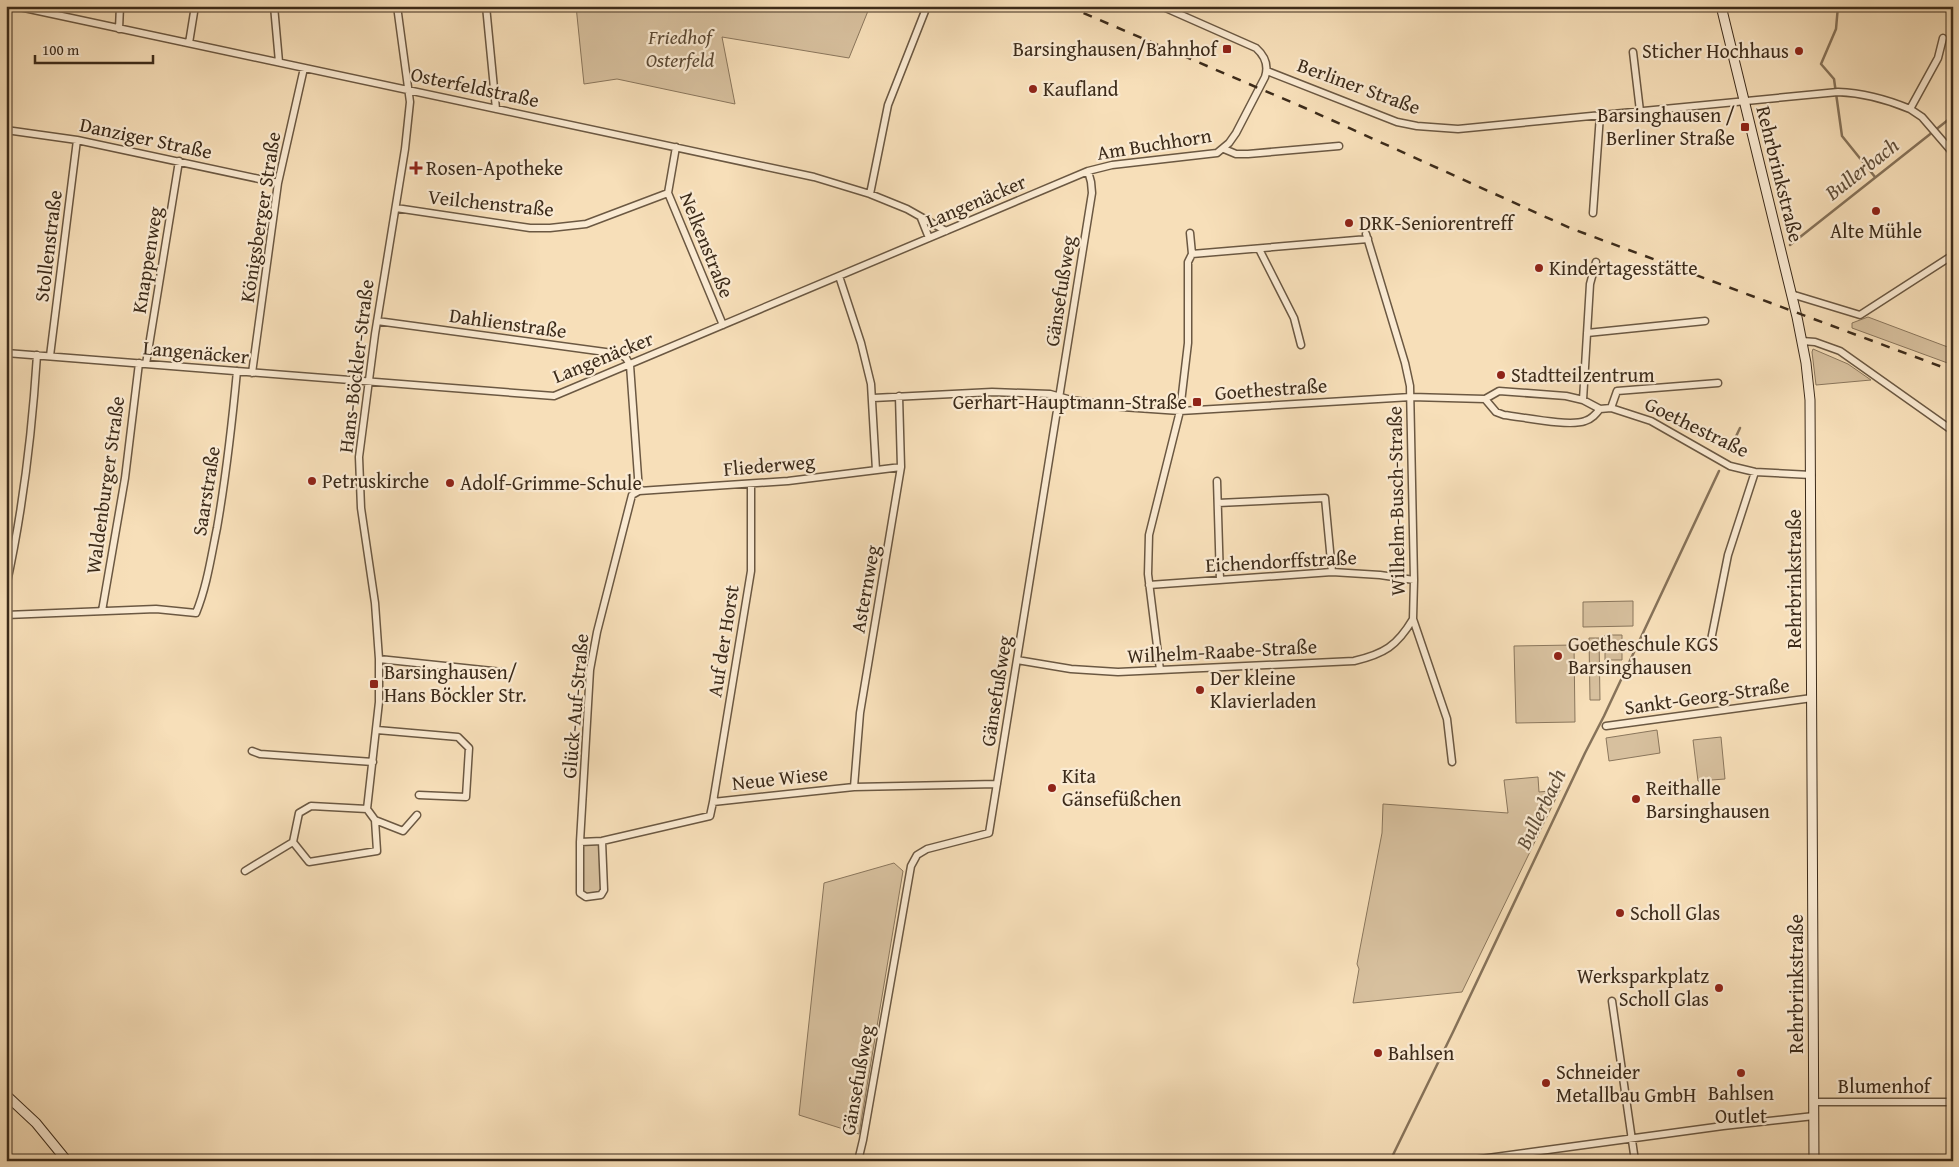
<svg xmlns="http://www.w3.org/2000/svg" width="1959" height="1167" font-family="'Gentium Book Plus',serif">
	<style>
		.green { fill: #d7c09e; stroke: #8a765c }
		.lines { fill: none; stroke-linecap: round; stroke-linejoin: round }
		.stream { stroke: #867259; stroke-width: 2.5 }
		.street-casing { stroke: #6b5842; stroke-width: 9 }
		.secondary-casing { stroke: #3c2b1a; stroke-width: 11 }
		.street { stroke: #faead2; stroke-width: 6 }
		.secondary { stroke: #faead2; stroke-width: 9 }
		.rail { stroke: #3c2b1a; stroke-width: 2.5; stroke-dasharray: 9 9; stroke-linecap: butt }
		.poi-dot { fill: #8f2418; stroke: #faead2; stroke-width: 2 }
		.labels { text-anchor: middle; stroke-width: 4.5; stroke-linejoin: round; paint-order: stroke }
		.park-label { font-size: 20px; font-style: italic; fill: #5b4934; stroke: #faead2 }
		.poi-label { font-size: 20px; fill: #3c2b1a; stroke: #faead2; text-anchor: start }
		.street-label { font-size: 20px; fill: #3c2b1a; stroke: #faead2 }
		.water-label { font-size: 21px; font-style: italic; fill: #614f3a; stroke: #faead2 }
	</style>
	<rect width="100%" height="100%" fill="#f7dfb9"/>
	<filter id="stains"><feTurbulence type="fractalNoise" baseFrequency=".004" numOctaves="4"/><feColorMatrix values="0 0 0 0 .2 0 0 0 0 .09 0 0 0 0 .02 0 0 0 .5 -.17"/></filter>
	<radialGradient id="worn" r=".72"><stop offset=".6" stop-color="#630" stop-opacity="0"/><stop offset="1" stop-color="#630" stop-opacity=".3"/></radialGradient>
	<path class="green" d="M 576,6 L 870,6 L 849,58 L 722,37 L 735,104 L 617,79 L 584,84 Z
		M 1868,317 L 1953,349 L 1953,365 L 1852,328 L 1852,323 Z
		M 1813,349 L 1848,364 L 1871,380 L 1816,385 L 1812,352 Z
		M 1633,601 L 1633,626 L 1583,627 L 1583,602 Z
		M 1605,635 L 1622,635 L 1622,660 L 1605,660 Z
		M 1589,638 L 1599,638 L 1600,700 L 1590,700 Z
		M 1574,645 L 1575,722 L 1516,723 L 1514,646 Z
		M 1657,730 L 1660,753 L 1609,761 L 1606,738 Z
		M 1721,737 L 1725,779 L 1698,781 L 1693,740 Z
		M 1538,777 L 1539,792 L 1560,790 L 1462,992 L 1353,1003 L 1359,969 L 1357,964 L 1382,833 L 1383,804 L 1508,813 L 1504,780 Z
		M 602,841 L 601,895 L 586,897 L 580,893 L 580,842 Z
		M 894,863 L 903,871 L 859,1134 L 799,1115 L 824,883 Z"/>
	<g class="lines">
		<path class="stream" d="M 1838,6 L 1836,29 L 1821,64 L 1834,79 L 1842,136 L 1875,177
			M 1790,245 L 1953,116
			M 1730,449 L 1740,428
			M 1390,1161 L 1453,1032 L 1585,753 L 1604,716 L 1719,471"/>
		<g class="street-casing">
			<path id="street" d="M 15,6 L 814,177 L 870,194 L 907,209 L 946,231
				M 274,6 L 279,62
				M 397,6 L 410,102 L 405,149 L 375,334 L 359,457 L 361,508 L 375,603 L 379,659 L 379,702 L 367,809 L 375,820 L 403,831 L 417,815
				M 486,6 L 496,109
				M 119,29 L 120,6
				M 189,43 L 195,6
				M 1633,52 L 1640,111
				M 1267,71 L 1397,122 L 1417,126 L 1458,129 L 1838,92 C 1864,93 1886,99 1910,109 L 1938,58 L 1943,38
				M 1910,109 L 1922,117 L 1953,153
				M 6,130 L 77,140 L 278,183
				M 676,147 L 668,193 L 723,325
				M 1224,149 L 1236,154 L 1248,154 L 1339,146
				M 870,194 L 888,105 L 927,6
				M 396,208 L 530,228 L 550,228 L 586,224 L 668,193
				M 1593,213 L 1600,115
				M 921,218 L 929,238
				M 1190,233 L 1192,254 L 1368,239
				M 1366,234 L 1405,363 L 1410,386 L 1414,580 L 1413,619 L 1447,719 L 1452,762
				M 1259,249 L 1294,318 L 1301,345
				M 839,276 L 861,343 L 871,384 L 876,470
				M 1791,294 L 1860,315 L 1953,255
				M 377,321 L 620,354 L 626,358 L 630,365 L 639,491
				M 1587,333 L 1705,321
				M 1802,341 L 1815,342 L 1840,351 L 1953,431
				M 6,353 L 554,396 L 1088,171 L 1112,165 L 1217,153 L 1229,143 L 1236,133 L 1265,77 C 1269,65 1265,56 1256,48 L 1161,6
				M 50,356 L 77,140
				M 146,364 L 179,161
				M 252,373 L 278,183 L 304,68
				M 873,398 L 992,392 L 1050,394 L 1071,400 L 1122,407 L 1180,411 L 1411,397 L 1485,399 L 1499,391 L 1566,396 L 1583,400 L 1600,409 L 1611,408 L 1651,421 L 1730,466 L 1755,472 L 1811,475
				M 1485,399 L 1496,412 L 1504,415 C 1523,417 1569,427 1585,421 C 1592,419 1596,414 1600,409
				M 1583,400 L 1590,284 L 1596,262
				M 1611,408 L 1617,391 L 1718,383
				M 1217,481 L 1220,580
				M 1218,503 L 1325,498 L 1332,572
				M 1149,585 L 1332,572 L 1380,575 L 1414,580
				M 6,587 C 23,510 32,434 37,355
				M 102,611 L 125,478 L 139,363
				M 6,615 L 156,609 L 196,613 C 207,586 211,557 217,528 C 226,476 232,424 237,371
				M 1710,645 L 1728,555 L 1755,472
				M 379,659 L 502,672
				M 1017,660 L 1071,669 L 1118,672 L 1354,661 C 1384,654 1397,646 1413,619
				M 1160,670 L 1148,574 L 1149,535 L 1180,411 L 1188,343 L 1188,262 L 1192,254
				M 1606,726 L 1812,698
				M 377,730 L 458,737 L 469,748 L 466,797 L 419,795
				M 252,751 L 260,754 L 373,762
				M 854,787 L 860,713 L 901,467 L 899,396
				M 713,802 L 751,571 L 751,484
				M 367,809 L 311,806 L 299,813 L 293,842 L 309,862 L 377,851 L 375,820
				M 602,841 L 604,890 L 601,895 L 586,897 L 580,893 L 580,842 L 590,670 L 597,632 L 632,495 L 639,491 L 788,481 L 901,467
				M 580,842 L 602,841 L 710,816 L 713,802 L 854,787 L 997,784
				M 245,871 L 293,842
				M 1612,1001 L 1635,1161
				M 1814,1102 L 1953,1102
				M 858,1161 L 863,1140 L 911,866 L 917,855 L 927,849 L 989,833 L 1092,193 L 1091,182 L 1088,171
				M 1466,1161 L 1723,1126 L 1814,1116"/>
		</g>
		<g class="secondary-casing">
			<path id="secondary" d="M 1721,6 L 1797,317 L 1806,363 L 1810,400 L 1814,1161
				M 6,1095 L 36,1123 L 67,1161"/>
		</g>
		<use href="#street" class="street"/>
		<use href="#secondary" class="secondary"/>
		<path class="rail" d="M 1067,6 L 1305,108 L 1570,228 L 1953,371"/>
	</g>
	<g class="poi-dot">
		<rect x="1222" y="44" width="10" height="10" rx="2.5"/>
		<circle cx="1799" cy="51" r="5"/>
		<circle cx="1033" cy="89" r="5"/>
		<rect x="1740" y="122" width="10" height="10" rx="2.5"/>
		<path d="M413.5 160.5h5v5h5v5h-5v5h-5v-5h-5v-5h5z"/>
		<circle cx="1876" cy="211" r="5"/>
		<circle cx="1349" cy="223" r="5"/>
		<circle cx="1539" cy="268" r="5"/>
		<circle cx="1501" cy="375" r="5"/>
		<rect x="1192" y="397" width="10" height="10" rx="2.5"/>
		<circle cx="312" cy="481" r="5"/>
		<circle cx="450" cy="483" r="5"/>
		<circle cx="1558" cy="656" r="5"/>
		<rect x="369" y="679" width="10" height="10" rx="2.5"/>
		<circle cx="1200" cy="690" r="5"/>
		<circle cx="1052" cy="788" r="5"/>
		<circle cx="1636" cy="799" r="5"/>
		<circle cx="1620" cy="913" r="5"/>
		<circle cx="1719" cy="988" r="5"/>
		<circle cx="1378" cy="1053" r="5"/>
		<circle cx="1741" cy="1073" r="5"/>
		<circle cx="1546" cy="1083" r="5"/>
	</g>
	<g class="labels">
		<g class="park-label">
			<text x="680" y="44">Friedhof<tspan x="680" dy="23">Osterfeld</tspan></text>
		</g>
		<g class="poi-label">
			<text x="1217" y="56" text-anchor="end">Barsinghausen/Bahnhof</text>
			<text x="1789" y="58" text-anchor="end">Sticher Hochhaus</text>
			<text x="1043" y="96">Kaufland</text>
			<text x="1735" y="122" text-anchor="end">Barsinghausen /<tspan x="1735" dy="23">Berliner Straße</tspan></text>
			<text x="426" y="175">Rosen-Apotheke</text>
			<text x="1359" y="230">DRK-Seniorentreff</text>
			<text x="1876" y="238" text-anchor="middle">Alte Mühle</text>
			<text x="1549" y="275">Kindertagesstätte</text>
			<text x="1511" y="382">Stadtteilzentrum</text>
			<text x="1187" y="409" text-anchor="end">Gerhart-Hauptmann-Straße</text>
			<text x="322" y="488">Petruskirche</text>
			<text x="460" y="490">Adolf-Grimme-Schule</text>
			<text x="1568" y="651">Goetheschule KGS<tspan x="1568" dy="23">Barsinghausen</tspan></text>
			<text x="384" y="679">Barsinghausen/<tspan x="384" dy="23">Hans Böckler Str.</tspan></text>
			<text x="1210" y="685">Der kleine<tspan x="1210" dy="23">Klavierladen</tspan></text>
			<text x="1062" y="783">Kita<tspan x="1062" dy="23">Gänsefüßchen</tspan></text>
			<text x="1646" y="795">Reithalle<tspan x="1646" dy="23">Barsinghausen</tspan></text>
			<text x="1630" y="920">Scholl Glas</text>
			<text x="1709" y="983" text-anchor="end">Werksparkplatz<tspan x="1709" dy="23">Scholl Glas</tspan></text>
			<text x="1388" y="1060">Bahlsen</text>
			<text x="1556" y="1079">Schneider<tspan x="1556" dy="23">Metallbau GmbH</tspan></text>
			<text x="1741" y="1100" text-anchor="middle">Bahlsen<tspan x="1741" dy="23">Outlet</tspan></text>
		</g>
		<g class="street-label">
			<text transform="translate(1359 86) rotate(20)" y="7">Berliner Straße</text>
			<text transform="translate(475 87) rotate(12)" y="7">Osterfeldstraße</text>
			<text transform="translate(146 138) rotate(12)" y="7">Danziger Straße</text>
			<text transform="translate(1154 144) rotate(-9)" y="7">Am Buchhorn</text>
			<text transform="translate(1780 174) rotate(76)" y="7">Rehrbrinkstraße</text>
			<text transform="translate(976 201) rotate(-23)" y="7">Langenäcker</text>
			<text transform="translate(491 203) rotate(6)" y="7">Veilchenstraße</text>
			<text transform="translate(260 217) rotate(-81)" y="7">Königsberger Straße</text>
			<text transform="translate(707 245) rotate(68)" y="7">Nelkenstraße</text>
			<text transform="translate(48 246) rotate(-83)" y="7">Stollenstraße</text>
			<text transform="translate(147 260) rotate(-81)" y="7">Knappenweg</text>
			<text transform="translate(1060 291) rotate(-81)" y="7">Gänsefußweg</text>
			<text transform="translate(508 323) rotate(8)" y="7">Dahlienstraße</text>
			<text transform="translate(196 352) rotate(5)" y="7">Langenäcker</text>
			<text transform="translate(603 357) rotate(-22)" y="7">Langenäcker</text>
			<text transform="translate(356 366) rotate(-83)" y="7">Hans-Böckler-Straße</text>
			<text transform="translate(1271 389) rotate(-4)" y="7">Goethestraße</text>
			<text transform="translate(1697 427) rotate(26)" y="7">Goethestraße</text>
			<text transform="translate(769 465) rotate(-5)" y="7">Fliederweg</text>
			<text transform="translate(105 485) rotate(-82)" y="7">Waldenburger Straße</text>
			<text transform="translate(206 491) rotate(-81)" y="7">Saarstraße</text>
			<text transform="translate(1396 501) rotate(-91)" y="7">Wilhelm-Busch-Straße</text>
			<text transform="translate(1281 561) rotate(-3)" y="7">Eichendorffstraße</text>
			<text transform="translate(1794 579) rotate(-90)" y="7">Rehrbrinkstraße</text>
			<text transform="translate(865 589) rotate(-80)" y="7">Asternweg</text>
			<text transform="translate(723 641) rotate(-81)" y="7">Auf der Horst</text>
			<text transform="translate(1222 651) rotate(-3)" y="7">Wilhelm-Raabe-Straße</text>
			<text transform="translate(996 691) rotate(-81)" y="7">Gänsefußweg</text>
			<text transform="translate(1707 696) rotate(-8)" y="7">Sankt-Georg-Straße</text>
			<text transform="translate(575 706) rotate(-85)" y="7">Glück-Auf-Straße</text>
			<text transform="translate(780 778) rotate(-6)" y="7">Neue Wiese</text>
			<text transform="translate(1796 984) rotate(-90)" y="7">Rehrbrinkstraße</text>
			<text transform="translate(857 1080) rotate(-80)" y="7">Gänsefußweg</text>
			<text x="1884" y="1093">Blumenhof</text>
		</g>
		<g class="water-label">
			<text transform="translate(1862 169) rotate(-38)" y="7">Bullerbach</text>
			<text transform="translate(1541 809) rotate(-64)" y="7">Bullerbach</text>
		</g>
	</g>
	<rect width="1959" height="1167" fill="none" stroke="#f7dfb9" stroke-width="25"/>
	<rect x="8" y="8" width="1944" height="1152" fill="none" stroke="#3c2b1a" stroke-width="2.5"/>
	<rect x="12" y="12" width="1934" height="1142" fill="none" stroke="#3c2b1a"/>
	<path d="M35 55v8h118v-8" fill="none" stroke="#3c2b1a" stroke-width="2.5"/>
	<text x="42" y="55" font-size="15" fill="#3c2b1a" stroke="#faead2" stroke-width="4" paint-order="stroke">100 m</text>
	<rect width="100%" height="100%" filter="url(#stains)"/>
	<rect width="100%" height="100%" fill="url(#worn)"/>
</svg>
